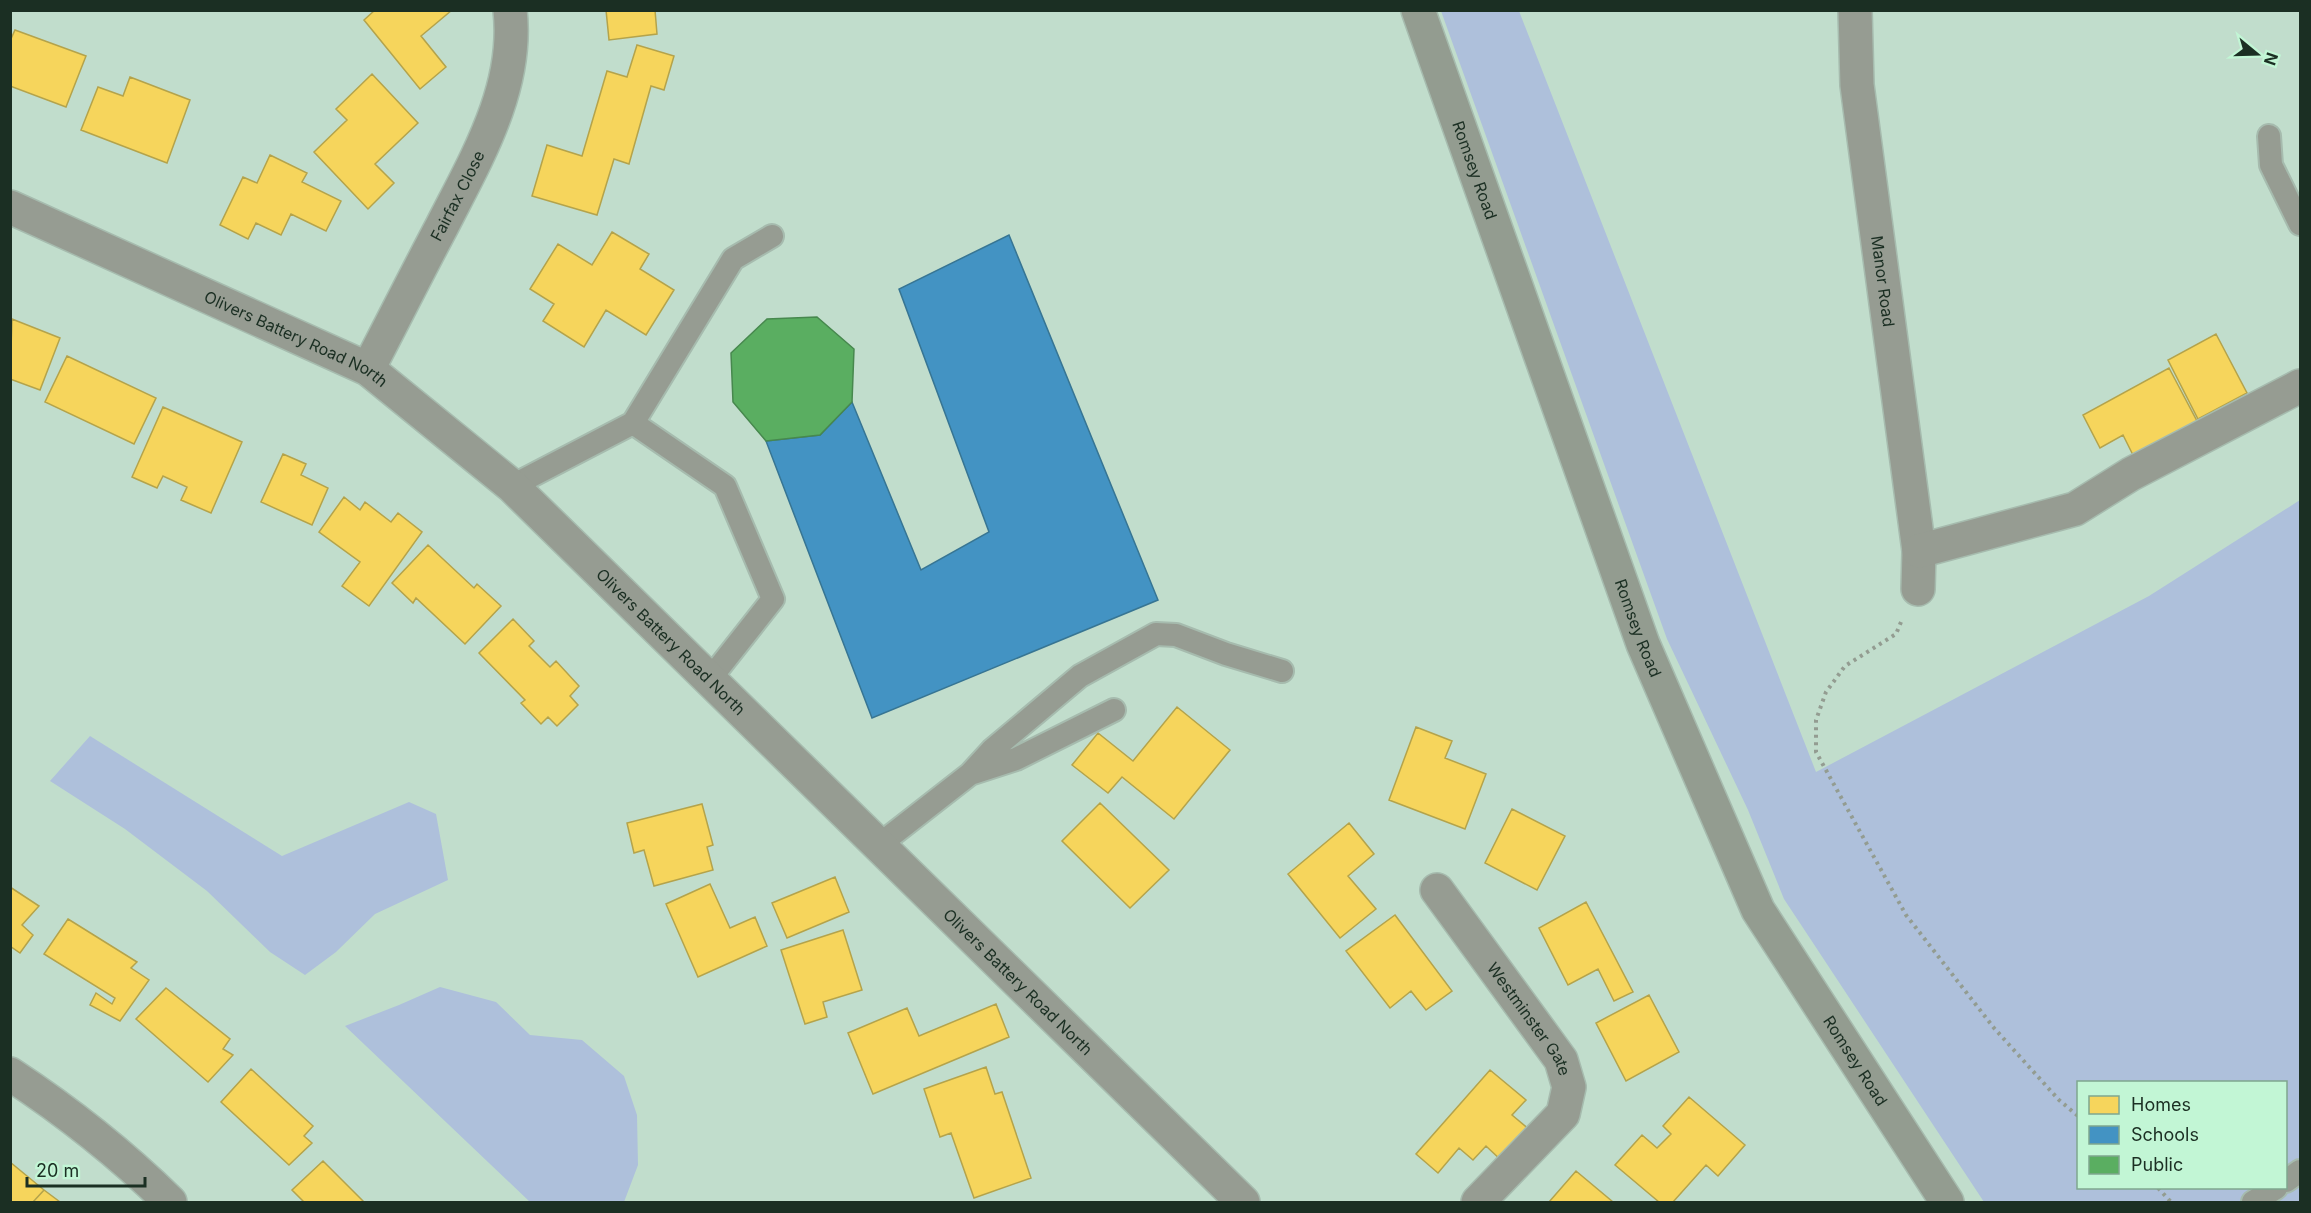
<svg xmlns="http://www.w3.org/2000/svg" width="2311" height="1213" font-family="Inter,sans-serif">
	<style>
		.green { fill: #aec0db; fill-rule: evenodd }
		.homes { fill: #f6d55c; stroke: #b4a34b; stroke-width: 1.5 }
		.schools { fill: #4393c3; stroke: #377593; stroke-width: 1.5 }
		.public { fill: #5aae61; stroke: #47884e; stroke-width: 1.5 }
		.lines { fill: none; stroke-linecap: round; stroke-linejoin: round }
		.service-casing { stroke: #a6bbae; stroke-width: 26 }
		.minor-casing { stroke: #a6bbae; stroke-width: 36 }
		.secondary-casing { stroke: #a6bbae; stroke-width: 36 }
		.path { stroke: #939c91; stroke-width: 4; stroke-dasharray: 3 4.5; stroke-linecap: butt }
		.service { stroke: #969c92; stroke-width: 22 }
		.minor { stroke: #969c92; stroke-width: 33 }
		.secondary { stroke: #939c90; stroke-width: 33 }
		.labels { text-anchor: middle; stroke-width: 6; stroke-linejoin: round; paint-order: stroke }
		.street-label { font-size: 16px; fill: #1b2f23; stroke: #c2f6d5 }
	</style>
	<rect width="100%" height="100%" fill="#c1ddcc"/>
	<path class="green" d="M 1441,11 L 1519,11 L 1816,772 L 2149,596 L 2300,500 L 2300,1202 L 1984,1202 L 1784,899 L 1748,810 L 1667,639 ZM 2078,1082 L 2286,1082 L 2286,1188 L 2078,1188 Z
		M 90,736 L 282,856 L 409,802 L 436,814 L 448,880 L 375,914 L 336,952 L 305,975 L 270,952 L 207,891 L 125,829 L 50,781 Z
		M 440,987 L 496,1002 L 530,1035 L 582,1040 L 624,1076 L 637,1115 L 638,1165 L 624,1202 L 530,1202 L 345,1026 L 399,1005 Z"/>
	<path class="homes" d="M 375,10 L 452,10 L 421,36 L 446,67 L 420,89 L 364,20 Z
		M 606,10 L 655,10 L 657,34 L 609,40 Z
		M 15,30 L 86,56 L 66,107 L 10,86 L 10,41 Z
		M 637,45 L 674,56 L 664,90 L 651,86 L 629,164 L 614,159 L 597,215 L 532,196 L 547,145 L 582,156 L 607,71 L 627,77 Z
		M 372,74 L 418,123 L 375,164 L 394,183 L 368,209 L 314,152 L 347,120 L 336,109 Z
		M 130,77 L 190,100 L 167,163 L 81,130 L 98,87 L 123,96 Z
		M 270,155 L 307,173 L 302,182 L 341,201 L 326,231 L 291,214 L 281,235 L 256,223 L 248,239 L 220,225 L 243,177 L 257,183 Z
		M 612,232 L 649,254 L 640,269 L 674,290 L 646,335 L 606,310 L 584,347 L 543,321 L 554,304 L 530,289 L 558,244 L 592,265 Z
		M 12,319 L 60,338 L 40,390 L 10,379 Z
		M 2216,334 L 2247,393 L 2198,419 L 2168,360 Z
		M 67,356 L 156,398 L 134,444 L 45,402 Z
		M 2169,368 L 2198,423 L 2134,457 L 2123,435 L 2100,448 L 2083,415 Z
		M 163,407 L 242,442 L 211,513 L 181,500 L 187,487 L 163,476 L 157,488 L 132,477 Z
		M 283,454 L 306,464 L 301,475 L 328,488 L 312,525 L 261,502 Z
		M 344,497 L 360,510 L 365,502 L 391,522 L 398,513 L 422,532 L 369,606 L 342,586 L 360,562 L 319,532 Z
		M 428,545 L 474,588 L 477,584 L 501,606 L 465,644 L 416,598 L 413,603 L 392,583 Z
		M 513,619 L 534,641 L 529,646 L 550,667 L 556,661 L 579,686 L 570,696 L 578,705 L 557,726 L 548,717 L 541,724 L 521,703 L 525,700 L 479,653 Z
		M 1177,707 L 1230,750 L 1174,819 L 1122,777 L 1108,793 L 1072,765 L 1098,733 L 1133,761 Z
		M 1416,727 L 1452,741 L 1445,758 L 1486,774 L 1465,829 L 1389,800 Z
		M 1100,803 L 1169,870 L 1130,908 L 1062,841 Z
		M 702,804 L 713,845 L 707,847 L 713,870 L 654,886 L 644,850 L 634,853 L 627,823 Z
		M 1512,809 L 1565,836 L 1537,890 L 1485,863 Z
		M 1349,823 L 1374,854 L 1348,876 L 1376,909 L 1340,938 L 1288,874 Z
		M 835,877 L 849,912 L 787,938 L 772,903 Z
		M 710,884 L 730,928 L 755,917 L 767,946 L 698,977 L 666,904 Z
		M 10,887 L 39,906 L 22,925 L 33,935 L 20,953 L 10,946 Z
		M 1586,902 L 1633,992 L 1614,1001 L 1598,969 L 1568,985 L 1539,928 Z
		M 1395,915 L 1452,991 L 1426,1010 L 1411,991 L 1390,1008 L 1346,951 Z
		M 68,919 L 137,962 L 131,968 L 149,980 L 120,1021 L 90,1005 L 96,993 L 112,1004 L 115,998 L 44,954 Z
		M 843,930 L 862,990 L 823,1002 L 827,1017 L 805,1024 L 781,950 Z
		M 166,988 L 230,1039 L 223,1049 L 233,1055 L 208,1082 L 136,1019 Z
		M 1649,995 L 1679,1052 L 1626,1081 L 1596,1023 Z
		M 996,1004 L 1009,1037 L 873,1094 L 848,1033 L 907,1008 L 919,1036 Z
		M 986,1067 L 995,1094 L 1002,1092 L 1031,1178 L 974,1198 L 951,1133 L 940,1137 L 924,1089 Z
		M 251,1069 L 313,1126 L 304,1136 L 312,1143 L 289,1165 L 221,1102 Z
		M 1490,1070 L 1526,1100 L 1512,1115 L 1531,1131 L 1503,1162 L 1486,1146 L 1473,1160 L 1459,1148 L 1438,1173 L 1416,1154 Z
		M 1689,1097 L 1745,1145 L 1718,1176 L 1706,1165 L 1673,1202 L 1659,1202 L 1615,1165 L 1642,1135 L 1657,1148 L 1671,1134 L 1663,1126 Z
		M 323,1161 L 364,1202 L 304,1202 L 292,1190 Z
		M 10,1162 L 44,1190 L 33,1202 L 10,1202 Z
		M 1576,1171 L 1613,1202 L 1549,1202 Z
		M 44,1190 L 60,1202 L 33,1202 Z"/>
	<path class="schools" d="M 1009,235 L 1158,600 L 872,718 L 766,441 L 820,435 L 852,402 L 921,570 L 989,532 L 899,289 Z"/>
	<path class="public" d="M 817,317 L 854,349 L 852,402 L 820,435 L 766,441 L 733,402 L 731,353 L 767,319 Z"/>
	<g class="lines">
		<g class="service-casing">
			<path id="service" d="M 2269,136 L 2271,165 L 2300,224
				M 633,423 L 733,259 L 772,236
				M 512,486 L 633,423 L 725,486 L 773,599 L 710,679
				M 970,774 L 992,750 L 1080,676 L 1156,634 L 1176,635 L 1226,654 L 1282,671
				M 879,845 L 970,774 L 1016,759 L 1114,710
				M 2286,1181 L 2300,1171
				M 2253,1202 L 2276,1188"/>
		</g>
		<g class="minor-casing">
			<g id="minor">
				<path id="s1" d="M 1855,10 L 1857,85 L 1919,551 L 1918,589"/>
				<path id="s2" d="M 10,207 L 368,369 L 512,486 L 1243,1202"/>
				<path id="s3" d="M 368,369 C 393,321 417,273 442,226 C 476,159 519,88 510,10"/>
				<path d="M 1919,551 L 2075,509 L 2131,474 L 2300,386"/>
				<path id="s4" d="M 1437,890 L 1561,1060 L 1569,1087 L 1563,1114 L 1478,1202"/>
				<path d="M 10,1074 C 68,1112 121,1154 170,1202"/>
			</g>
		</g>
		<g class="secondary-casing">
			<g id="secondary">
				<path id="s5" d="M 1418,10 L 1643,644 L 1758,910 L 1947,1202"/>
			</g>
		</g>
		<path class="path" d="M 1901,622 L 1896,634 L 1845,666 L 1826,692 L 1816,720 L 1816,752 L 1906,915 L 1994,1028 L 2059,1100 L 2078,1116
			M 2158,1188 L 2171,1202"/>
		<use href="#service" class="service"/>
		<use href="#minor" class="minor"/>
		<use href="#secondary" class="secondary"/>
	</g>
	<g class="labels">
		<g class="street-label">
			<text dy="6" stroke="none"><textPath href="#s5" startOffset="170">Romsey Road</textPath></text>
			<text dy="6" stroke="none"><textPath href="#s3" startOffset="195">Fairfax Close</textPath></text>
			<text dy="6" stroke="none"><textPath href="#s1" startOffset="273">Manor Road</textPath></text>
			<text dy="6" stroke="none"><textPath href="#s2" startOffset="315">Olivers Battery Road North</textPath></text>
			<text dy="6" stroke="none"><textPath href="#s5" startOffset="656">Romsey Road</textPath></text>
			<text dy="6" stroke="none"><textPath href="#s2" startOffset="801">Olivers Battery Road North</textPath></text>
			<text dy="6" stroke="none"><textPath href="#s2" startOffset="1287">Olivers Battery Road North</textPath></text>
			<text dy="6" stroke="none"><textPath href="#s4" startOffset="159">Westminster Gate</textPath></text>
			<text dy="6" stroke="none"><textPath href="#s5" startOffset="1142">Romsey Road</textPath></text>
		</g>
	</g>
	<rect width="2311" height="1213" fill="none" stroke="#1b2f23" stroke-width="24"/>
	<rect x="2077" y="1081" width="210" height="108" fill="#c2f6d5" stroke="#7fa68e" stroke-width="1.5"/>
	<rect x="2089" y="1096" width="30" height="18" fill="#f6d55c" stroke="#7fa68e" stroke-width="1.5"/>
	<text x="2131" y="1111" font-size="18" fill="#1b2f23">Homes</text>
	<rect x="2089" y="1126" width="30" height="18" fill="#4393c3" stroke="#7fa68e" stroke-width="1.5"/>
	<text x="2131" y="1141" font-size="18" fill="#1b2f23">Schools</text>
	<rect x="2089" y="1156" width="30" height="18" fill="#5aae61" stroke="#7fa68e" stroke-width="1.5"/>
	<text x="2131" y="1171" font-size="18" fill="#1b2f23">Public</text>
	<g transform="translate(2257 54) rotate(109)" stroke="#c2f6d5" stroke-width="4.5" paint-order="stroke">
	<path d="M0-4.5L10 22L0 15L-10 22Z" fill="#1b2f23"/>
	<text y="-9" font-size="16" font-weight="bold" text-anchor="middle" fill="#1b2f23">N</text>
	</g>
	<path d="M27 1177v9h118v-9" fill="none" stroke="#1b2f23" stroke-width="3"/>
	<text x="36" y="1177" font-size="18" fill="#1b2f23" stroke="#c2f6d5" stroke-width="4.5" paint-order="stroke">20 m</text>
</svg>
